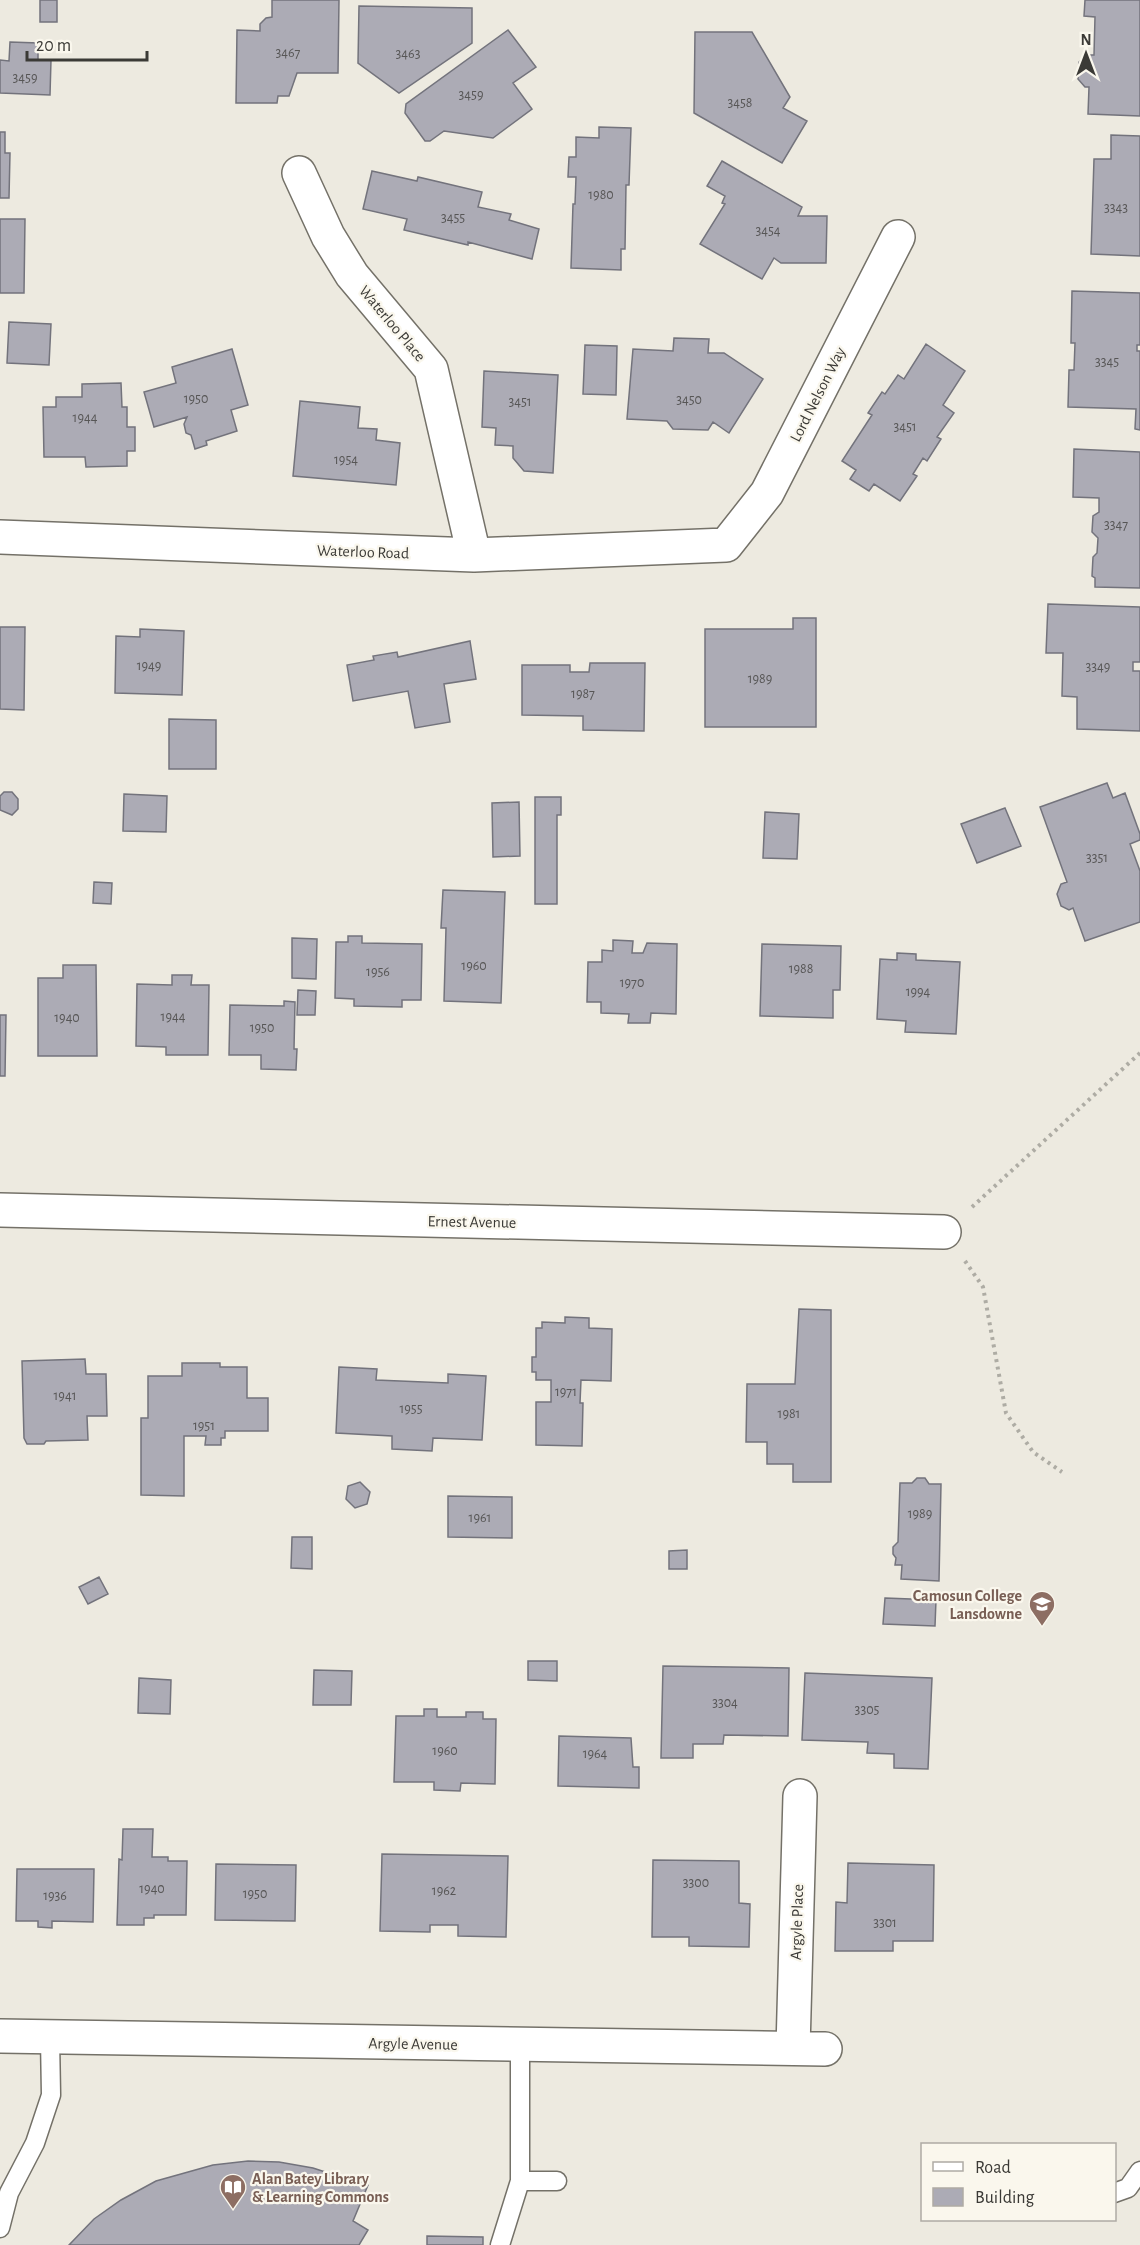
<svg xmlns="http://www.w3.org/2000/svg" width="1140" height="2245" font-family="'Alegreya Sans',sans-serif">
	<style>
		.building { fill: #acabb5; stroke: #73737c; stroke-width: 1.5 }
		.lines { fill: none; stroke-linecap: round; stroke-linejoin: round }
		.service-casing { stroke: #747168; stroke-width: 21 }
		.minor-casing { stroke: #747168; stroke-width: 36 }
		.path { stroke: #aeaca4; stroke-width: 4; stroke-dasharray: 3 4.5; stroke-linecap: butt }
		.service { stroke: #fff; stroke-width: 18 }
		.minor { stroke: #fff; stroke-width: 33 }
		.labels { text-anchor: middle; stroke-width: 4.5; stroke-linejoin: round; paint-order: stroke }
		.number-label { font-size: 14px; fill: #575656 }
		.street-label { font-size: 16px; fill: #3b3a36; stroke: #faf7ed }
		.education-label { font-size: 16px; font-weight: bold; fill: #785e54; stroke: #faf7ed; text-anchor: end }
	</style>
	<rect width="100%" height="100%" fill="#edeae0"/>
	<path class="building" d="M 40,0 L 57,0 L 57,22 L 40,22 Z
		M 272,0 L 339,0 L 338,73 L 297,73 L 289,96 L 278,96 L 277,103 L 236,103 L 237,30 L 260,31 L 260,24 L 266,18 L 272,17 Z
		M 1085,0 L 1140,0 L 1140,116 L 1088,114 L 1089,87 L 1085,87 L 1078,79 L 1079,62 L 1087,55 L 1094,55 L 1095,17 L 1084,16 Z
		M 359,6 L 472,8 L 472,43 L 399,93 L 358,63 Z
		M 508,30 L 536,67 L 513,83 L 532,109 L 493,138 L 444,131 L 430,141 L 425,141 L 405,113 L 406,104 Z
		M 695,32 L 752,32 L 790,97 L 783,108 L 807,121 L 782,163 L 694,113 Z
		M 10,42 L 38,43 L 38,60 L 51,60 L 50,95 L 0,93 L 0,60 L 9,61 Z
		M 599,127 L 631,128 L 629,185 L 626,185 L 625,249 L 621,249 L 621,270 L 571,268 L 573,204 L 575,204 L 576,177 L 568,177 L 569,157 L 576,157 L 576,137 L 599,138 Z
		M 0,132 L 5,132 L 5,153 L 10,153 L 9,198 L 0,198 Z
		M 1111,135 L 1140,136 L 1140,256 L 1091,254 L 1094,159 L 1111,159 Z
		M 722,161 L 802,207 L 798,216 L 827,216 L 826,263 L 781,263 L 774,258 L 762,279 L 700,244 L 725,204 L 722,203 L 725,196 L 707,186 Z
		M 372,171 L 417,181 L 418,177 L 482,192 L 478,207 L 511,214 L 509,220 L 539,229 L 532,259 L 468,242 L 468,245 L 404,230 L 407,219 L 363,209 Z
		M 0,219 L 25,219 L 24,293 L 0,293 Z
		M 1072,291 L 1140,293 L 1140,345 L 1137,345 L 1137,351 L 1140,351 L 1140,430 L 1135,429 L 1136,409 L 1068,407 L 1069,370 L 1074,370 L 1075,343 L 1071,343 Z
		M 9,322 L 51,324 L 49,365 L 7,363 Z
		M 674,338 L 709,339 L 708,353 L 724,353 L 763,379 L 729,433 L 713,422 L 708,430 L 673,429 L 667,421 L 627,419 L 633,349 L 673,351 Z
		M 926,344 L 965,371 L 943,405 L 954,413 L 937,437 L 941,439 L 927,461 L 923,458 L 913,474 L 917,476 L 900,501 L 874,484 L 869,491 L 850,479 L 856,470 L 842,461 L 872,415 L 868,413 L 882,392 L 885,394 L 898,375 L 904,379 Z
		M 585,345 L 617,346 L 616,395 L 583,394 Z
		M 232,349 L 248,405 L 231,410 L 237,431 L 206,441 L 207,445 L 195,449 L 191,435 L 186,433 L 184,424 L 187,417 L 154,427 L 144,392 L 176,383 L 172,367 Z
		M 484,371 L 558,375 L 553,473 L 524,471 L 513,458 L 513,446 L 495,445 L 496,428 L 482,427 Z
		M 121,383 L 122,407 L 127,407 L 127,427 L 135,427 L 135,451 L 127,451 L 127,466 L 86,467 L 85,457 L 44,457 L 43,407 L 56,407 L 56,397 L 82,397 L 82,384 Z
		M 300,401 L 360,407 L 358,428 L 377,429 L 376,440 L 400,443 L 396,485 L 293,476 Z
		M 1074,449 L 1140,452 L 1140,588 L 1095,587 L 1095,578 L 1092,576 L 1093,557 L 1097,553 L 1098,538 L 1092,532 L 1093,516 L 1099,512 L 1099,498 L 1073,497 Z
		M 1048,604 L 1140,607 L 1140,662 L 1133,662 L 1133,671 L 1140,671 L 1140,731 L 1077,729 L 1077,697 L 1062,696 L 1063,653 L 1046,653 Z
		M 793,618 L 816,618 L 816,727 L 705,727 L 705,629 L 793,629 Z
		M 0,627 L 25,627 L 24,710 L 0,709 Z
		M 140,629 L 184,631 L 182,695 L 115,693 L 116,636 L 140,637 Z
		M 470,641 L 476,679 L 444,684 L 450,722 L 415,728 L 408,691 L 353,701 L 347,665 L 374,660 L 373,656 L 397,652 L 398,657 Z
		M 590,663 L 645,663 L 644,731 L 583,730 L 583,716 L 522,715 L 522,665 L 570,665 L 570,672 L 589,672 Z
		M 169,719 L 216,720 L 216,769 L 169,769 Z
		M 1107,783 L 1113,798 L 1125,793 L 1140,834 L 1140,840 L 1130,844 L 1140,871 L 1140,922 L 1085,941 L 1073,908 L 1069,910 L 1061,906 L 1057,894 L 1061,884 L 1067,882 L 1040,807 Z
		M 4,792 L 12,792 L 18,799 L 18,809 L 12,815 L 0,810 L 0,796 Z
		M 124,794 L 167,796 L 166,832 L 123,831 Z
		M 535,797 L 561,797 L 561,815 L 557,815 L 557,904 L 535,904 Z
		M 519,802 L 520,856 L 493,857 L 492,803 Z
		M 1005,808 L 1021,846 L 977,863 L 961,824 Z
		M 765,812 L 799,814 L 797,859 L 763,858 Z
		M 94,882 L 112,883 L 111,904 L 93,903 Z
		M 443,890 L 505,892 L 501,1003 L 444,1001 L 446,928 L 441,928 Z
		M 348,936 L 362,936 L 362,943 L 422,944 L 421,1000 L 402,1000 L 402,1007 L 354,1006 L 354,999 L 335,998 L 336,942 L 348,942 Z
		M 292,938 L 317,939 L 316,979 L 292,978 Z
		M 613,940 L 633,941 L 632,953 L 643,953 L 647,943 L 677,944 L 676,1014 L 651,1013 L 650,1023 L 628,1023 L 629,1014 L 601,1013 L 601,1002 L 587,1002 L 588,962 L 602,962 L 602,950 L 613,951 Z
		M 762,944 L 841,946 L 840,990 L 833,990 L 833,1018 L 760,1016 Z
		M 897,953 L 916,954 L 916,960 L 960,962 L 956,1034 L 905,1032 L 906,1021 L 877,1019 L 880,959 L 897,960 Z
		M 63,965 L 96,965 L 97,1056 L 38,1056 L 38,978 L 63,978 Z
		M 172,975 L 192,975 L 191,985 L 209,985 L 208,1055 L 166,1055 L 166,1047 L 136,1046 L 137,984 L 172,985 Z
		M 298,990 L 316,991 L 315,1015 L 297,1015 Z
		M 284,1001 L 295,1002 L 294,1049 L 297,1049 L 296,1070 L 261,1069 L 261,1055 L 229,1055 L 230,1005 L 284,1006 Z
		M 0,1015 L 6,1015 L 5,1076 L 0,1076 Z
		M 799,1309 L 831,1310 L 831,1482 L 793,1482 L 793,1464 L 767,1464 L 767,1442 L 746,1442 L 747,1384 L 795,1384 Z
		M 565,1317 L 589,1318 L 589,1328 L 612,1329 L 611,1381 L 581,1380 L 580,1403 L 583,1403 L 582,1446 L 536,1445 L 536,1402 L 551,1402 L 551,1380 L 536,1380 L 536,1372 L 532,1372 L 532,1357 L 536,1357 L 536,1328 L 542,1328 L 542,1322 L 565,1323 Z
		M 85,1359 L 86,1374 L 106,1374 L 107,1416 L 87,1416 L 88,1440 L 46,1441 L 44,1444 L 27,1444 L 24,1438 L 22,1361 Z
		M 182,1363 L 220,1363 L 220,1367 L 247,1367 L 247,1398 L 268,1398 L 268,1431 L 225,1431 L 225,1438 L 221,1438 L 221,1445 L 205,1445 L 206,1436 L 184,1436 L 184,1496 L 141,1495 L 141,1418 L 148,1418 L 148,1376 L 182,1376 Z
		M 339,1367 L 377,1369 L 376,1380 L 448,1383 L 448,1374 L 486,1376 L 482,1440 L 433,1438 L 432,1451 L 392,1449 L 392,1436 L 336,1433 Z
		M 917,1478 L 925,1478 L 929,1484 L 941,1484 L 939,1581 L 901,1579 L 902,1565 L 895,1565 L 896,1558 L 893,1554 L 893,1547 L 898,1542 L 900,1483 L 912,1483 Z
		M 360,1482 L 370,1492 L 367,1504 L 355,1508 L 346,1499 L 348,1486 Z
		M 448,1496 L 512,1497 L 512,1538 L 448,1537 Z
		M 292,1537 L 312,1537 L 312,1569 L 291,1568 Z
		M 687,1550 L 687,1569 L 669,1569 L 669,1551 Z
		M 99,1577 L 108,1594 L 88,1604 L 79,1587 Z
		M 885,1598 L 936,1600 L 935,1626 L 883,1624 Z
		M 528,1661 L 557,1661 L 557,1681 L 528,1680 Z
		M 663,1666 L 789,1668 L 788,1736 L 724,1735 L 723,1744 L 693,1744 L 693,1758 L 661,1758 Z
		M 314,1670 L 352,1671 L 351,1705 L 313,1705 Z
		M 805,1673 L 932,1678 L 928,1769 L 894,1768 L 894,1754 L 867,1753 L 868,1742 L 802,1740 Z
		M 139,1678 L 171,1680 L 170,1714 L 138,1713 Z
		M 424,1709 L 437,1709 L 437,1717 L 466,1717 L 466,1712 L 483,1712 L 483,1719 L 496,1719 L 495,1784 L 461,1783 L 460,1791 L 434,1790 L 434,1782 L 394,1782 L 396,1716 L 424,1716 Z
		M 559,1736 L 631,1738 L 633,1767 L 639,1767 L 639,1788 L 558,1786 Z
		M 123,1829 L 153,1829 L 152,1857 L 168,1857 L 168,1861 L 187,1861 L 186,1915 L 154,1915 L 154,1918 L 144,1918 L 144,1925 L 117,1925 L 119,1859 L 122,1860 Z
		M 382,1854 L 508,1856 L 506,1937 L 458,1936 L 458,1925 L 430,1925 L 430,1932 L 380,1931 Z
		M 653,1860 L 739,1861 L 739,1903 L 750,1904 L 749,1947 L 689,1946 L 689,1937 L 652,1937 Z
		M 848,1863 L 934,1865 L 933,1941 L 893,1941 L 893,1951 L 835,1951 L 836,1902 L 847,1903 Z
		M 216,1864 L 296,1865 L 295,1921 L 215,1920 Z
		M 17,1869 L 94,1869 L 93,1922 L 52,1921 L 52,1928 L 38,1927 L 38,1921 L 16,1921 Z
		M 248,2161 L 279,2162 L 313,2168 L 350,2180 L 351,2177 L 368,2185 L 353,2221 L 368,2230 L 359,2245 L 69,2245 L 94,2219 L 121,2200 L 156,2181 L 213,2165 Z
		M 427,2236 L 483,2237 L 483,2245 L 427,2245 Z"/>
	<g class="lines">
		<g class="service-casing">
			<path id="service" d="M 520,2045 L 520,2181 L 557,2181
				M 1114,2193 L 1128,2188 L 1140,2171
				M 0,2228 L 9,2193 L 35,2143 L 51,2095 L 50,2038
				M 500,2245 L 520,2181"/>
		</g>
		<g class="minor-casing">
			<path id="minor" d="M 299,173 L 328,236 L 352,275 L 431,369 L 474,555
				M 0,537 L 474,555 L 726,545 L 767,493 L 898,237
				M 0,1210 L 944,1232
				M 0,2036 L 825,2049
				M 793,2048 L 800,1796"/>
		</g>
		<path class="path" d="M 972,1207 L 1140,1053
			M 965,1261 L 983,1287 L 1006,1413 L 1033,1452 L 1062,1472"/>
		<use href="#service" class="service"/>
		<use href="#minor" class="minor"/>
	</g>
	<defs>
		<g id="university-pin" transform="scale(1.35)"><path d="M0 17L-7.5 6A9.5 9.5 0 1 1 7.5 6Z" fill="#8d6e63" stroke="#faf7ed"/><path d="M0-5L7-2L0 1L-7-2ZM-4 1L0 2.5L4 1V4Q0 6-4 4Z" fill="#fff"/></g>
		<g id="library-pin" transform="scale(1.35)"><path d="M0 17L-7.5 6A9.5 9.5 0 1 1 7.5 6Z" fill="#8d6e63" stroke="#faf7ed"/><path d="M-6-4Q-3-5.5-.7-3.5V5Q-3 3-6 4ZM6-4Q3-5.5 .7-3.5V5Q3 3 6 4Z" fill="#fff"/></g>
	</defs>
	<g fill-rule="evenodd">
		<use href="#university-pin" x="1042" y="1604"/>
		<use href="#library-pin" x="233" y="2187"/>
	</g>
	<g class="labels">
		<g class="number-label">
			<text x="288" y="57">3467</text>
			<text x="408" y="58">3463</text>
			<text x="25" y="82">3459</text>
			<text x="471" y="99">3459</text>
			<text x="740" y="107">3458</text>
			<text x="601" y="199">1980</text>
			<text x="1116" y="212">3343</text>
			<text x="453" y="222">3455</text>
			<text x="768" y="235">3454</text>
			<text x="1107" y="366">3345</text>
			<text x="196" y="403">1950</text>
			<text x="689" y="404">3450</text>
			<text x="520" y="406">3451</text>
			<text x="85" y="422">1944</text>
			<text x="905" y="431">3451</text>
			<text x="346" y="464">1954</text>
			<text x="1116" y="529">3347</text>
			<text x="149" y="670">1949</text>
			<text x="1098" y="671">3349</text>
			<text x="760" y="683">1989</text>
			<text x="583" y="698">1987</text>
			<text x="1097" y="862">3351</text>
			<text x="474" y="970">1960</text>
			<text x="801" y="973">1988</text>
			<text x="378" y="976">1956</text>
			<text x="632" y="987">1970</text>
			<text x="918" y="996">1994</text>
			<text x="173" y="1021">1944</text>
			<text x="67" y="1022">1940</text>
			<text x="262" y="1032">1950</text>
			<text x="566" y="1396">1971</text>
			<text x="65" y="1400">1941</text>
			<text x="411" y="1413">1955</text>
			<text x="789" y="1418">1981</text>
			<text x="204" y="1430">1951</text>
			<text x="920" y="1518">1989</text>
			<text x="480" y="1522">1961</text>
			<text x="725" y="1707">3304</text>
			<text x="867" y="1714">3305</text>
			<text x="445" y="1755">1960</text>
			<text x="595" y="1758">1964</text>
			<text x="696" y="1887">3300</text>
			<text x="152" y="1893">1940</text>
			<text x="444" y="1895">1962</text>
			<text x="255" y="1898">1950</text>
			<text x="55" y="1900">1936</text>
			<text x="885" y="1927">3301</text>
		</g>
		<g class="street-label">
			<text transform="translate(393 323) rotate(50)" y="6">Waterloo Place</text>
			<text transform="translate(817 394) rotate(-63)" y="6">Lord Nelson Way</text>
			<text transform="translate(363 551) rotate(2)" y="6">Waterloo Road</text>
			<text transform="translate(472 1221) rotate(1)" y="6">Ernest Avenue</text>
			<text transform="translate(796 1922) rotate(-88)" y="6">Argyle Place</text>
			<text transform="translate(413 2043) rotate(1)" y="6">Argyle Avenue</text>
		</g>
		<g class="education-label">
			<text x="1022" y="1601">Camosun College<tspan x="1022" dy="18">Lansdowne</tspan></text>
			<text x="252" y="2184" text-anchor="start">Alan Batey Library<tspan x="252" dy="18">&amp; Learning Commons</tspan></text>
		</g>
	</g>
	<rect x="921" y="2143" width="195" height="78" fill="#faf7ed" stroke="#aeaba4" stroke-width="1.5"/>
	<rect x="933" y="2162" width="30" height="9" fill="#ffffff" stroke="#aeaba4" stroke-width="1.5"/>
	<text x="975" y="2173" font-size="18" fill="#3b3a36">Road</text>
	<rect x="933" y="2188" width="30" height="18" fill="#acabb5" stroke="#aeaba4" stroke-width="1.5"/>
	<text x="975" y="2203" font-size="18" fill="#3b3a36">Building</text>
	<g transform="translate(1086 54)" stroke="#faf7ed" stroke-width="4.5" paint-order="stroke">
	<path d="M0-4.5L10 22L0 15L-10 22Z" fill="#3b3a36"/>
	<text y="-9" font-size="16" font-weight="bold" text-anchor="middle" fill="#3b3a36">N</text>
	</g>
	<path d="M27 51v9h120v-9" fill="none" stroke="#3b3a36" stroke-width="3"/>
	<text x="36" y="51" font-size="18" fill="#3b3a36" stroke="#faf7ed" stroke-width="4.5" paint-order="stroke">20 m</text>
</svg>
